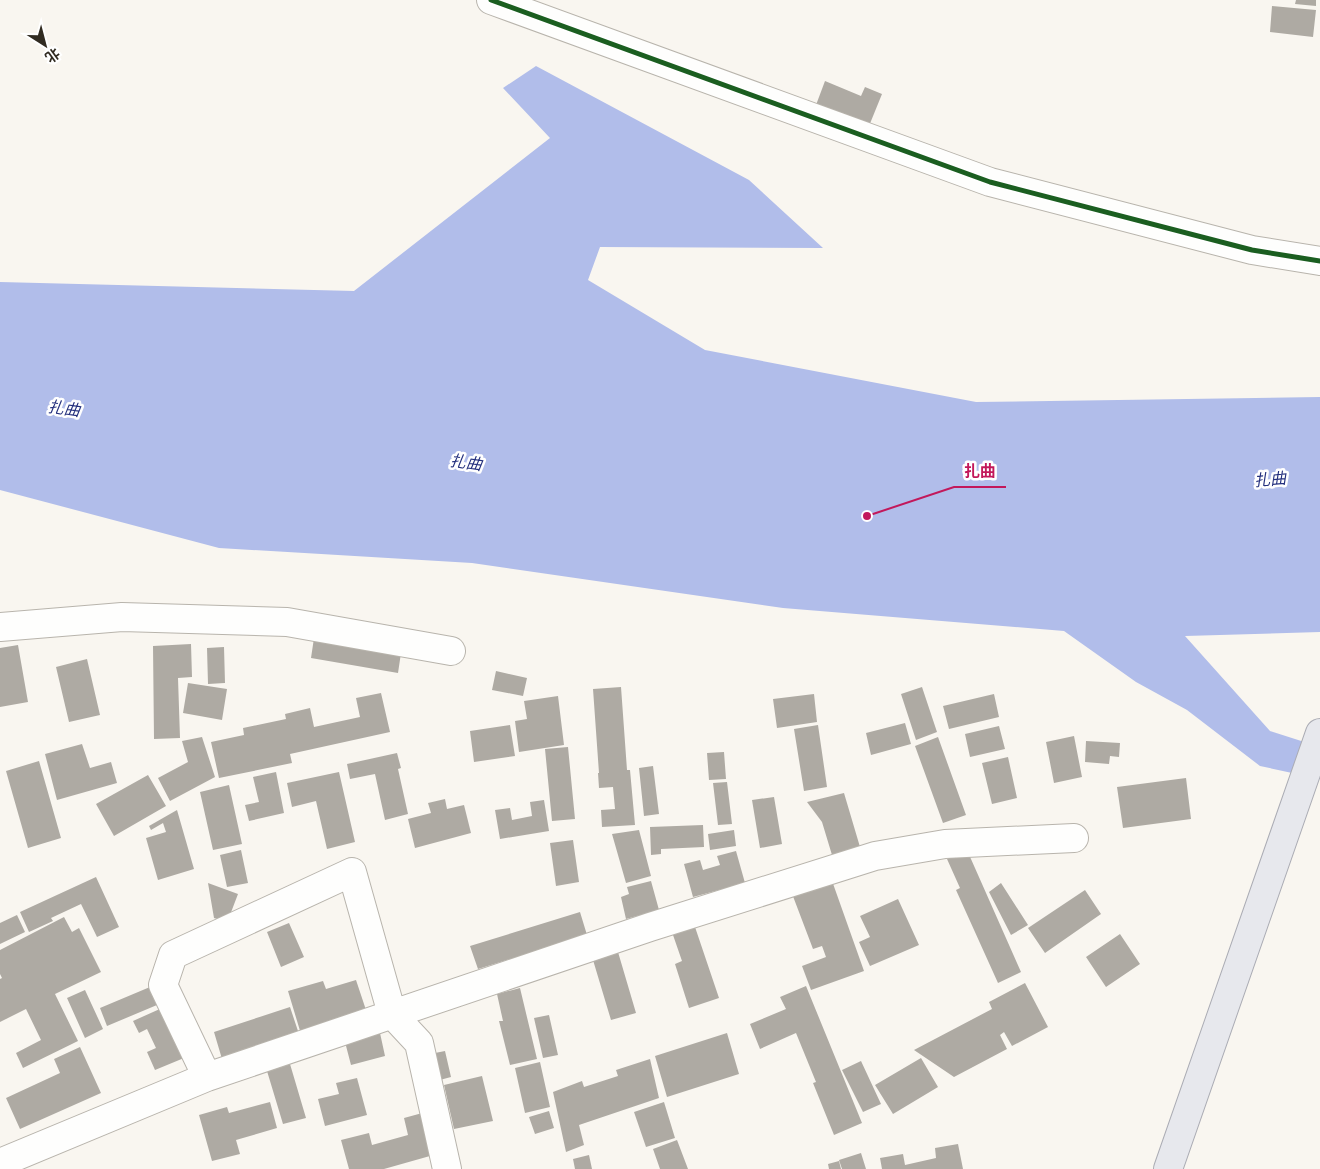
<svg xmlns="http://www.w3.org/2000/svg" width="1320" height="1169" font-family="Montserrat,'Noto Sans SC',sans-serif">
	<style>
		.water { fill: #b1bdea }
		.building { fill: #aeaaa3 }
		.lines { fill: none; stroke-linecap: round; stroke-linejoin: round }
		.minor-casing { stroke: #b8b4ac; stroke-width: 30 }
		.major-casing { stroke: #abacb4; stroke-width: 30 }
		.minor { stroke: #fefefd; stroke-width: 28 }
		.major { stroke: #e7e8ed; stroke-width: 28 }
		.cycleway-casing { stroke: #fff; stroke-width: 8 }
		.cycleway { stroke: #1b5e20; stroke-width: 5 }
		.labels { text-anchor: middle; stroke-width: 5; stroke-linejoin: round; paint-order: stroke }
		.water-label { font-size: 16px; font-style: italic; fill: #25317e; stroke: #fff }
		.leader { fill: none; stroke: #c2185b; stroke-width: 2 }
		.callout-dot { fill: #c2185b; stroke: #fff; stroke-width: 2 }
		.callout-label { font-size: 16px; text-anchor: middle; font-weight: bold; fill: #c2185b; stroke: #fff; stroke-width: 5; stroke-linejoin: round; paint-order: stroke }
	</style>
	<rect width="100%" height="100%" fill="#f9f6f0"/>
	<path class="water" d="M 536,66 L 749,180 L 823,248 L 600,247 L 588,280 L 705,350 L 976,402 L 1320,397 L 1320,632 L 1185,636 L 1270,731 L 1320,747 L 1320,779 L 1260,766 L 1187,710 L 1136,682 L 1064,631 L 783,608 L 472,563 L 219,548 L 0,490 L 0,282 L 354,291 L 550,138 L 503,88 Z"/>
	<path class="building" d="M 1296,0 L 1316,0 L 1316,6 L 1295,4 Z
		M 1272,6 L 1316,10 L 1313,37 L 1270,32 Z
		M 825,81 L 861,96 L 865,87 L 882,94 L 869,126 L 816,105 Z
		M 314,638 L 401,653 L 398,673 L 311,658 Z
		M 191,644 L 192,677 L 178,678 L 180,738 L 154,739 L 153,646 Z
		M 18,645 L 28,702 L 0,707 L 0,648 Z
		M 224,647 L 225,683 L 208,684 L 207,648 Z
		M 87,659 L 100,715 L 69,722 L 56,667 Z
		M 496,671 L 527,678 L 523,696 L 492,690 Z
		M 188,683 L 227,689 L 222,720 L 183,713 Z
		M 621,687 L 627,770 L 630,770 L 635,825 L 602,827 L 601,810 L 615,809 L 613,787 L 599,788 L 598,773 L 599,773 L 593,689 Z
		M 922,687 L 937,732 L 916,740 L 901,694 Z
		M 381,693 L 390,732 L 290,754 L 292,763 L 219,778 L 211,742 L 244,735 L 243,728 L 286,719 L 285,714 L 310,708 L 314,727 L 360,717 L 356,698 Z
		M 814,694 L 817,722 L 777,728 L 773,699 Z
		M 994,694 L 999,717 L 949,729 L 943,706 Z
		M 558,696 L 564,745 L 519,752 L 515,721 L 527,719 L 524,701 Z
		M 905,723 L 911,744 L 871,755 L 866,733 Z
		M 510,725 L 515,756 L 474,762 L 470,731 Z
		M 818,725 L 827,787 L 804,791 L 794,729 Z
		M 999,726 L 1005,749 L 970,757 L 965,734 Z
		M 1074,736 L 1082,777 L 1054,783 L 1046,742 Z
		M 202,737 L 215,777 L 170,801 L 158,778 L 188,762 L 182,741 Z
		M 938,737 L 966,815 L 943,823 L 915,746 Z
		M 1086,741 L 1120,743 L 1119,757 L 1110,756 L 1109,764 L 1085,762 Z
		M 82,744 L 90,768 L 111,762 L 117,783 L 57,800 L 45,754 Z
		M 568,747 L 575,819 L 552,821 L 545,749 Z
		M 724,752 L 726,779 L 709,780 L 707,753 Z
		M 397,753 L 401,768 L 398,769 L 408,814 L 385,820 L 375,774 L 350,779 L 347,764 Z
		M 1008,757 L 1017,798 L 992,804 L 982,763 Z
		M 39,761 L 61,838 L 28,848 L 6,771 Z
		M 653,766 L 659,814 L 644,816 L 639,768 Z
		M 276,772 L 284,813 L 249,821 L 245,805 L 259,802 L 253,777 Z
		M 339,772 L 355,842 L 327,849 L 316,801 L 292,807 L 287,783 Z
		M 148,775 L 166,806 L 114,836 L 96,804 Z
		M 1186,778 L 1191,819 L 1123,828 L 1117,787 Z
		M 727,782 L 732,824 L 718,825 L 713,783 Z
		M 229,785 L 242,844 L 213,850 L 200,792 Z
		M 844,793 L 860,847 L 832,855 L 822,822 L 807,802 Z
		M 774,797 L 782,844 L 760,848 L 752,800 Z
		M 445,799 L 447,809 L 464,805 L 471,833 L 415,848 L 408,819 L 431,813 L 428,803 Z
		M 544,800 L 549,831 L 500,839 L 495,810 L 510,808 L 512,820 L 532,816 L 530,802 Z
		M 177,810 L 194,869 L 158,880 L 146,838 L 166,832 L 163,823 L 151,830 L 149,826 Z
		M 703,825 L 704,847 L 661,849 L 661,854 L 651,855 L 650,827 Z
		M 639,830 L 651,876 L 626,883 L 612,834 Z
		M 734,830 L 736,846 L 710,850 L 708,834 Z
		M 573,840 L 579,882 L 556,886 L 550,843 Z
		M 241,850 L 248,883 L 227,887 L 220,855 Z
		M 967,850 L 1021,972 L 998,983 L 956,890 L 960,888 L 947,859 Z
		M 736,851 L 745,883 L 693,897 L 684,864 L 700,860 L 703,870 L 720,865 L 717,856 Z
		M 96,877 L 119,927 L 97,937 L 81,904 L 51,918 L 53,921 L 29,932 L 20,912 Z
		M 831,878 L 864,971 L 811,990 L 802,966 L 826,957 L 822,946 L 813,949 L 791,891 Z
		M 651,881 L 659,910 L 626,919 L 621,897 L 629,894 L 627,887 Z
		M 208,883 L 238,894 L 230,915 L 221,920 L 214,918 Z
		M 1001,883 L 1028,925 L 1011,935 L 989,892 Z
		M 1085,890 L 1101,914 L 1045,953 L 1028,928 Z
		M 898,899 L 919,945 L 870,966 L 859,942 L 870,937 L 860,916 Z
		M 580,912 L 587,935 L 478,969 L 470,946 Z
		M 17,915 L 25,932 L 0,944 L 0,923 Z
		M 64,917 L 72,932 L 79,928 L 101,972 L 55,994 L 78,1041 L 23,1068 L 16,1053 L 41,1040 L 26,1009 L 0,1022 L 0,979 L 2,978 L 0,974 L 0,950 Z
		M 289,923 L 304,957 L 281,967 L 267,932 Z
		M 695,927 L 719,998 L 689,1008 L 675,964 L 682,961 L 673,935 Z
		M 1120,934 L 1140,964 L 1106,987 L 1086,957 Z
		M 618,952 L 636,1013 L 611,1020 L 593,960 Z
		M 356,980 L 367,1013 L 301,1034 L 288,991 L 323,981 L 326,989 Z
		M 1025,983 L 1048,1027 L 1012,1046 L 1004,1032 L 1000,1035 L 1007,1049 L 954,1077 L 914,1050 L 992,1009 L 989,1002 Z
		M 806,986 L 862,1123 L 834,1135 L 813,1083 L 816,1082 L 796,1033 L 760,1049 L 750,1024 L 786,1009 L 780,997 Z
		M 150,987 L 157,1005 L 107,1026 L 100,1008 Z
		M 520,988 L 537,1059 L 510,1065 L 499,1021 L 503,1021 L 497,994 Z
		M 85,990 L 103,1029 L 85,1038 L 67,998 Z
		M 290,1007 L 299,1034 L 222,1059 L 214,1032 Z
		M 162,1008 L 184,1058 L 155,1070 L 147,1052 L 156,1048 L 147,1029 L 139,1033 L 133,1021 Z
		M 549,1015 L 558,1055 L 543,1058 L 534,1018 Z
		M 380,1033 L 385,1056 L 351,1065 L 345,1042 Z
		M 727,1033 L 739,1074 L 667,1097 L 655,1056 Z
		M 80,1047 L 101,1093 L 20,1129 L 6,1098 L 60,1073 L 54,1059 Z
		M 445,1051 L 451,1077 L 436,1081 L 430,1054 Z
		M 921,1058 L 938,1087 L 893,1114 L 875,1085 Z
		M 650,1059 L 659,1098 L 579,1125 L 584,1145 L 566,1152 L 553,1092 L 582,1081 L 584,1087 L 618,1076 L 616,1070 Z
		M 861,1061 L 881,1104 L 863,1112 L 842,1070 Z
		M 540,1062 L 550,1107 L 525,1113 L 515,1068 Z
		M 290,1064 L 306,1118 L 283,1124 L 267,1071 Z
		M 482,1076 L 493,1121 L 454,1129 L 444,1085 Z
		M 357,1078 L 367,1115 L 325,1126 L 318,1099 L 339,1094 L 336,1083 Z
		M 270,1102 L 277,1128 L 236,1140 L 240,1154 L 212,1161 L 199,1115 L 227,1107 L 229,1113 Z
		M 664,1102 L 675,1138 L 646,1147 L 634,1112 Z
		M 549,1111 L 554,1128 L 535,1134 L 529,1117 Z
		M 426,1112 L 437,1154 L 384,1169 L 349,1169 L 341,1140 L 369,1133 L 372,1145 L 408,1135 L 404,1118 Z
		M 677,1140 L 688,1169 L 660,1169 L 653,1149 Z
		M 958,1144 L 963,1169 L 882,1169 L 880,1158 L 903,1154 L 905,1165 L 936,1158 L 935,1148 Z
		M 861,1153 L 866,1169 L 842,1169 L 839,1160 Z
		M 589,1155 L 592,1169 L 575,1169 L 573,1159 Z
		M 839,1161 L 841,1169 L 829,1169 L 828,1164 Z"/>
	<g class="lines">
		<g class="minor-casing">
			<path id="minor" d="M 491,0 L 990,182 L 1252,250 L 1320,261
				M 0,627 L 122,617 L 287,622 L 451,651
				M 207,1077 L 163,985 L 173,955 L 352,872 L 392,1014 L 419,1043 L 447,1169
				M 0,1163 L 207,1077 L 650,927 L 875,856 L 945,844 L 1074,838"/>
		</g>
		<g class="major-casing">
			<path id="major" d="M 1168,1169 L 1320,733"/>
		</g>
		<use href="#minor" class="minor"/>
		<use href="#major" class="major"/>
		<g class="cycleway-casing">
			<path id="cycleway" d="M 491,0 L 990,182 L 1252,250 L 1320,261"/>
		</g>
		<use href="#cycleway" class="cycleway"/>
	</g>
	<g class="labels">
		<g class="water-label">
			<text transform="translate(64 408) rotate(8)" y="6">扎曲</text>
			<text transform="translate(466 462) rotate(8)" y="6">扎曲</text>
			<text transform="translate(1270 479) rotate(-5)" y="6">扎曲</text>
		</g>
	</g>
	<path class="leader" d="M867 516L954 487H1006"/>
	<circle class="callout-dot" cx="867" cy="516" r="5"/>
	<g class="callout-label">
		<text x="980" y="477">扎曲</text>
	</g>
	<g transform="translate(45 45) rotate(144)" stroke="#ffffff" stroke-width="4" paint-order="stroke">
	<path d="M0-4L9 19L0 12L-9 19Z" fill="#312b21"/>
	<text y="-8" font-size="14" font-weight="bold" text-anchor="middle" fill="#312b21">北</text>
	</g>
</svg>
